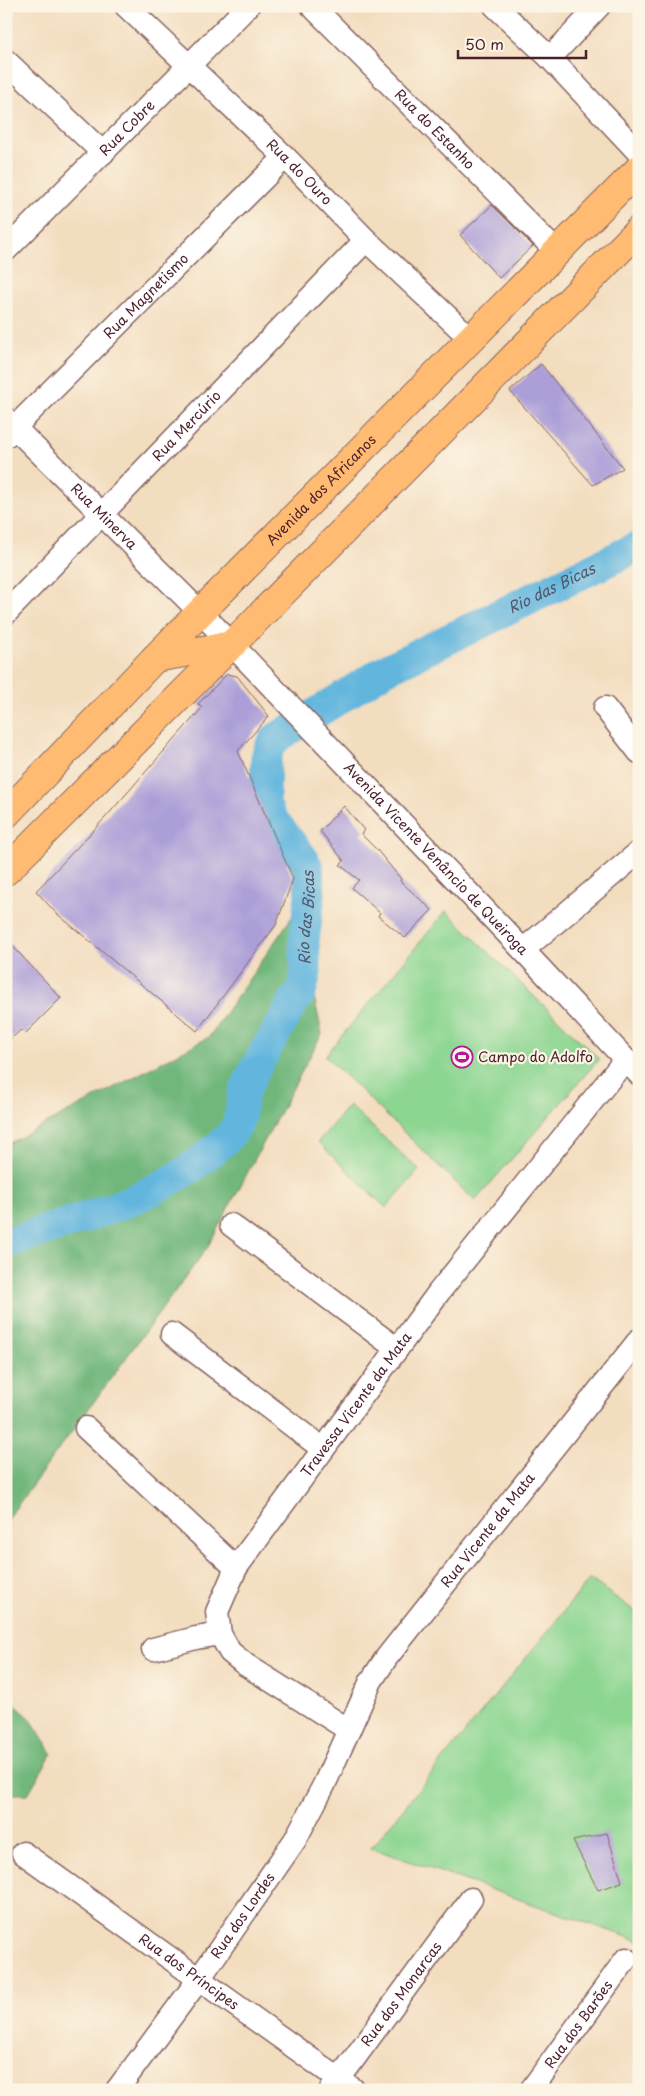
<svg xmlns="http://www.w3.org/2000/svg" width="645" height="2096" font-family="'Playpen Sans',sans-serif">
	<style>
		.green { fill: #8cd692; stroke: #6b7a5e }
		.forest { fill: #71b77c; stroke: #5e6b54 }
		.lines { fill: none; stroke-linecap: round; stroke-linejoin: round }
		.river { stroke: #62b6de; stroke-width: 31 }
		.building { fill: #ac9fd8 }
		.minor-casing { stroke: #85625f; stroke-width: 25 }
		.major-casing { stroke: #85625f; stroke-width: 30 }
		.minor { stroke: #fff; stroke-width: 22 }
		.major { stroke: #ffbb71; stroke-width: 28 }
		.labels { text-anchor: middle; stroke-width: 4.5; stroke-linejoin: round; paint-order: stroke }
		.street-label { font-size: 14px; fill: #4a1f2b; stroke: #fcf5e5 }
		.poi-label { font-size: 14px; fill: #4a1f2b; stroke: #fcf5e5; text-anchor: start }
		.water-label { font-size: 15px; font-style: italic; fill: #52546a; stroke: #fcf5e5 }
	</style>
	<rect width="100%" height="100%" fill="#fcf5e5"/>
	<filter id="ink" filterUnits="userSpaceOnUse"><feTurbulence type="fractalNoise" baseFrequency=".02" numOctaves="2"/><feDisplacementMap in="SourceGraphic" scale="10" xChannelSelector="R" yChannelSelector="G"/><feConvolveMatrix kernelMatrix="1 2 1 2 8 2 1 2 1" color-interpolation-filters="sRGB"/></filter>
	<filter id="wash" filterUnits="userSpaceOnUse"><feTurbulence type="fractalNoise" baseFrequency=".0096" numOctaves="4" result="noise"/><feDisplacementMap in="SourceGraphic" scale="20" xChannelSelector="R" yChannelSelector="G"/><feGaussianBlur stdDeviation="1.12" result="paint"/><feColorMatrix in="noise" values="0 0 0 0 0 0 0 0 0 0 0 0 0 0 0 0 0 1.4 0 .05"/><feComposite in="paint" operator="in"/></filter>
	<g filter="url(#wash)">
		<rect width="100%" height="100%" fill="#f3ddbf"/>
		<path class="green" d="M 446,911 L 599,1059 L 475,1201 L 325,1056 Z
			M 349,1105 L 419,1170 L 386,1208 L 318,1142 Z
			M 590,1579 L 639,1614 L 639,1941 L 371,1848 Z"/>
		<path class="forest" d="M 296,911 L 322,1034 L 207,1248 L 6,1521 L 6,1145 L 209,1037 Z
			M 6,1697 L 30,1718 L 52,1753 L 28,1794 L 6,1794 Z"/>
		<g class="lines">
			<path class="river" id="s1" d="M 6,1243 C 76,1220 152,1202 210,1153 C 218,1146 228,1139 234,1130 C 243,1118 239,1103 245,1090 C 258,1058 279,1031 294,1000 L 301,992 L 306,973 L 304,941 L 310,895 L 308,868 L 303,858 L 271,817 L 265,804 L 266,758 L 269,749 L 275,739 L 385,670 L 639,546"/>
		</g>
		<g id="blocks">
			<path class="building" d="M 492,205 L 533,246 L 499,278 L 460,235 Z
				M 541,364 L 623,468 L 593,485 L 510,391 Z
				M 227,674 L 237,676 L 269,716 L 238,751 L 293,879 L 276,925 L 197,1031 L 55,912 L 36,891 L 105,818 L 202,708 L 198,704 Z
				M 344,806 L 364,830 L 361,834 L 377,850 L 401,879 L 400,881 L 432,910 L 405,938 L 378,916 L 380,913 L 352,888 L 359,880 L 340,865 L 344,861 L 320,831 Z
				M 6,939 L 61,998 L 25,1034 L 21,1030 L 6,1043 Z
				M 607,1833 L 622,1882 L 598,1890 L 573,1841 Z"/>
		</g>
	</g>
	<g filter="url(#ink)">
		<use href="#blocks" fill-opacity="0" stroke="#85625f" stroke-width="1"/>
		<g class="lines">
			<g class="minor-casing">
				<g id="minor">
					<path id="s2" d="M 126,6 L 285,157 L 366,240 L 471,339"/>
					<path id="s3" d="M 312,6 L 557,252"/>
					<path d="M 495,6 L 550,58 L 639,153"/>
					<path d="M 550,58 L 599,6"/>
					<path d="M 6,61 L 103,153"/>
					<path id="s4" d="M 6,250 L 248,6"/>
					<path id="s5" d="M 6,419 L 216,628 L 523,950 L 639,1074"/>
					<path id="s6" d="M 6,436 L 285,157"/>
					<path id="s7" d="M 6,613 L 366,240"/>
					<path d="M 605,708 L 639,752"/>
					<path d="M 523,950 L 639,852"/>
					<path d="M 231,1225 L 397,1349"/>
					<path d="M 172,1334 L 323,1449"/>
					<path d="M 86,1428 L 236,1568"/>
					<path d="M 153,1649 L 196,1638 L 220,1634"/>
					<path id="s8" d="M 349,1730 L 246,1665 L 230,1652 L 220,1634 L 217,1612 L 236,1568 L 439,1292 L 625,1060"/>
					<path id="s9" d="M 23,1853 L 354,2090"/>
					<path id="s10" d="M 117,2090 L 199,1979 L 295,1840 L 324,1785 L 371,1681 L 387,1657 L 639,1340"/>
					<path id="s11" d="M 331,2090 L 471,1899"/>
					<path id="s12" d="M 531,2090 L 626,1959"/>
				</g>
			</g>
			<g class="major-casing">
				<g id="major">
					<path d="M 155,658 L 232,645"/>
					<path id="s13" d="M 6,814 L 155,658 L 639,169"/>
					<path d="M 6,871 L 247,629 L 639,230"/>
				</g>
			</g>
			<use href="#minor" class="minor"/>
			<use href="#major" class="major"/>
		</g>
	</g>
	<defs>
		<g id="stadium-ring" transform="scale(1.125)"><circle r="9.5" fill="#fcf5e5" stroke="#b5179e" stroke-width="1.5"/><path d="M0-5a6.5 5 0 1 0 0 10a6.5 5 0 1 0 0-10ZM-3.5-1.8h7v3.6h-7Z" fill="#b5179e"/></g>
	</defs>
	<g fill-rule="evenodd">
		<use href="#stadium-ring" x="462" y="1057"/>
	</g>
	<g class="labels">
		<g class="street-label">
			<text dy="5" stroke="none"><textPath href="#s4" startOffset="172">Rua Cobre</textPath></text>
			<text dy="5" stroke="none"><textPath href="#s3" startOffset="174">Rua do Estanho</textPath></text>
			<text dy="5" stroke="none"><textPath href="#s2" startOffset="240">Rua do Ouro</textPath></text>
			<text dy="5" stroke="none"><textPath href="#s6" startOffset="198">Rua Magnetismo</textPath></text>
			<text dy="5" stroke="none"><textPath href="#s7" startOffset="260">Rua Mercúrio</textPath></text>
			<text dy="5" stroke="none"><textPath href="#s13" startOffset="452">Avenida dos Africanos</textPath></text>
			<text dy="5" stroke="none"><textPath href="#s5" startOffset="138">Rua Minerva</textPath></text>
			<text dy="5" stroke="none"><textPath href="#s5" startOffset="615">Avenida Vicente Venâncio de Queiroga</textPath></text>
			<text dy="5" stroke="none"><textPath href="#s8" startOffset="436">Travessa Vicente da Mata</textPath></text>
			<text dy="5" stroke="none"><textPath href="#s10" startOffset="674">Rua Vicente da Mata</textPath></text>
			<text dy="5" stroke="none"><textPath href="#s10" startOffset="215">Rua dos Lordes</textPath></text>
			<text dy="5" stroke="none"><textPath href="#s9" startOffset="204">Rua dos Príncipes</textPath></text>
			<text dy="5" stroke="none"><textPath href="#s11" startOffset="119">Rua dos Monarcas</textPath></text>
			<text dy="5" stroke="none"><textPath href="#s12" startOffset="81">Rua dos Barões</textPath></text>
		</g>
		<g class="poi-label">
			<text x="478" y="1062">Campo do Adolfo</text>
		</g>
		<g class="water-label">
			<text dy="5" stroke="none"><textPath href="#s1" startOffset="998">Rio das Bicas</textPath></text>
			<text dy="5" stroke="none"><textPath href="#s1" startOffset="488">Rio das Bicas</textPath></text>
		</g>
	</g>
	<rect width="645" height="2096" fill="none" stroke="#fcf5e5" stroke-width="25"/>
	<path d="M458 50v8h128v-8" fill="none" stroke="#4a1f2b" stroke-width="2.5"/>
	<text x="465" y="50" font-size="15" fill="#4a1f2b" stroke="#fcf5e5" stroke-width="4" paint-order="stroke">50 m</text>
</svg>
